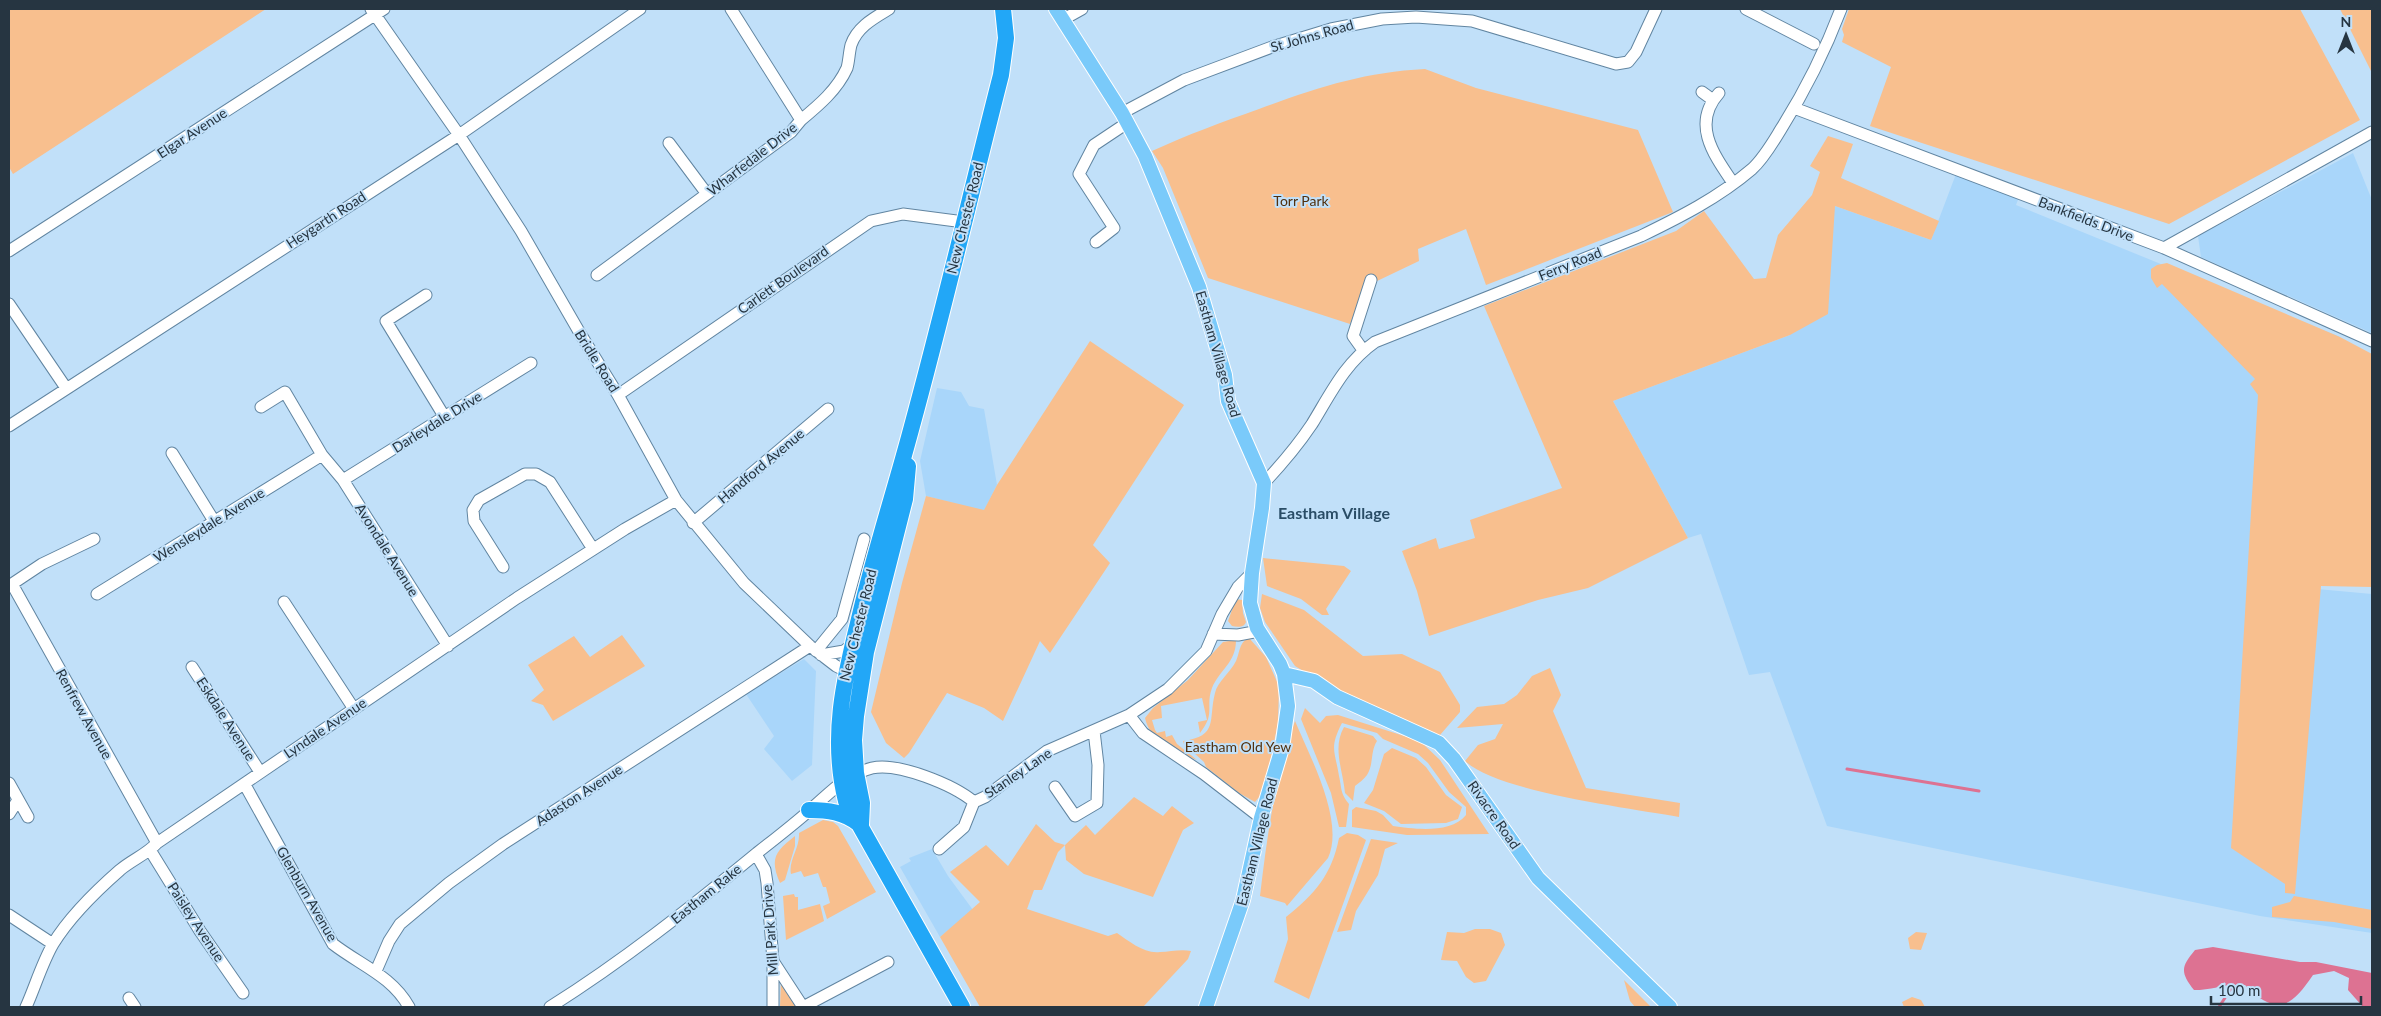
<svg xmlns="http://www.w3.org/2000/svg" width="2381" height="1016" font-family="Lato,sans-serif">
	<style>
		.built { fill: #a9d6fa }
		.green { fill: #f8bf8e }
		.water { fill: #dd7292 }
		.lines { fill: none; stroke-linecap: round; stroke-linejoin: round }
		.stream { stroke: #dd7292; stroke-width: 3 }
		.minor-casing { stroke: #6185a1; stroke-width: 13 }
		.major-casing { stroke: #fff; stroke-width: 16 }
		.highway-casing { stroke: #fff; stroke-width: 18 }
		.minor { stroke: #fff; stroke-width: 11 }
		.major { stroke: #7acafa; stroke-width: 14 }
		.highway { stroke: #22a7f7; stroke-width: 16 }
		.labels { text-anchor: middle; stroke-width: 4; stroke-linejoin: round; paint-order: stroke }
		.street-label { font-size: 14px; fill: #263541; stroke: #c1e0f9 }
		.park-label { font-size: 14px; fill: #51300e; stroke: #c1e0f9 }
		.quarter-label { font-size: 16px; font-weight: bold; fill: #2a4d66; stroke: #c1e0f9 }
	</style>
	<rect width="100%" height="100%" fill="#c1e0f9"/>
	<path class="built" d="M 2353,153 L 2372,200 L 2372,333 L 2201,257 L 2198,236 Z
		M 1956,174 L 2019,197 L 2016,205 L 2340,337 L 2317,589 L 2372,594 L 2372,933 L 2260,916 L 1827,826 L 1770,672 L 1749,675 L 1701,534 L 1688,538 L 1613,401 L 1790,335 L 1835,206 L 1931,240 Z
		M 937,388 L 961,392 L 969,406 L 984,409 L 997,485 L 984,511 L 926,496 L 920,461 Z
		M 804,659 L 816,671 L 812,765 L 792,781 L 764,749 L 774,736 L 746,694 Z
		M 932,849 L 948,876 L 973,910 L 940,937 L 900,867 L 911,861 L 909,858 Z"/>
	<path class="green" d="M 9,9 L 266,9 L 13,174 L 9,167 Z
		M 1849,9 L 2300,9 L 2360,120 L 2169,224 L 1870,126 L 1891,67 L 1842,42 L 1844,35 L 1842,29 Z
		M 2340,9 L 2372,9 L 2372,73 Z
		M 1425,69 L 1476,88 L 1638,130 L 1673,212 L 1486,285 L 1466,229 L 1418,249 L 1419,261 L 1375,282 L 1368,279 L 1350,324 L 1208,278 L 1163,168 L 1152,151 C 1187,135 1222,122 1259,109 C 1316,88 1364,72 1425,69 Z
		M 1828,136 L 1853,144 L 1841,178 L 1939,221 L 1931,240 L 1835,206 L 1828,314 L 1790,335 L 1613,401 L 1688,538 L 1588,588 L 1538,600 L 1429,636 L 1417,591 L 1402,551 L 1436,538 L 1439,549 L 1475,538 L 1470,520 L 1562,488 L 1484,306 L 1676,231 L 1704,211 L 1754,279 L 1766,278 L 1778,235 L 1812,195 L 1820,172 L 1810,166 Z
		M 2167,263 L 2340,337 L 2372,354 L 2372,587 L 2321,586 L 2295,894 L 2285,893 L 2285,884 L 2231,848 L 2258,395 L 2250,384 L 2255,379 L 2162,284 L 2157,288 L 2151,278 L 2151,269 L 2157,265 Z
		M 1090,341 L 1184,405 L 1093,545 L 1110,563 L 1050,653 L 1040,641 L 1003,721 L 984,708 L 947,693 L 909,753 L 904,758 L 886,743 L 871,712 L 902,583 L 926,496 L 984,510 L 997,485 Z
		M 1263,558 L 1344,566 L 1351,571 L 1326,609 L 1329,615 L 1322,615 L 1301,599 L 1267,586 Z
		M 1262,594 L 1304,610 L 1363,656 L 1402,654 L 1440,672 L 1460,705 L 1460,712 L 1440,735 L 1433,737 L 1352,701 L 1295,666 L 1265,622 L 1260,608 Z
		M 1236,599 L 1242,600 L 1243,613 L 1246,622 C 1244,628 1237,627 1232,626 L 1228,621 Z
		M 622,635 L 645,666 L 553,721 L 543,705 L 531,701 L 544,690 L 528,665 L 574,636 L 590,657 Z
		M 1249,638 L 1266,657 L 1279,686 L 1278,723 L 1264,791 L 1255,802 L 1239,793 L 1206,767 L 1204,762 L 1184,744 L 1183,741 C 1219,736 1208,720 1215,693 C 1217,682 1231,672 1236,661 C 1240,652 1239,642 1249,638 Z
		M 1236,640 C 1236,663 1220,669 1212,688 C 1205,707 1216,713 1200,733 L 1198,722 L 1207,720 L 1202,698 L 1161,706 L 1162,718 L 1152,720 L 1155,730 L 1157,733 L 1165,731 L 1166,737 L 1172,735 L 1177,744 L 1197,760 C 1176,752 1150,742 1145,718 L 1153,708 L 1188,680 L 1223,642 Z
		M 1550,668 L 1561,695 L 1553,711 L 1586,788 L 1680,803 L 1679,817 C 1630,808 1498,792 1465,761 L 1478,745 L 1495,739 L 1503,724 L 1457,728 L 1477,707 L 1504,704 L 1517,695 L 1532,676 Z
		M 1305,708 L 1320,723 L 1326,716 L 1338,715 L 1420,741 L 1440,760 L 1489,834 L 1407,835 L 1352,827 L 1352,810 L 1356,807 L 1376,811 L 1383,815 L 1393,826 C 1414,829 1451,834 1466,815 L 1466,807 L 1449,792 L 1428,763 L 1418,754 L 1383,739 L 1377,733 L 1342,723 C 1329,748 1335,751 1339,776 C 1342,789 1340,793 1349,804 L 1346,827 L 1339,827 L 1331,793 L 1301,719 Z
		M 1295,721 C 1310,757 1345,821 1328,858 L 1287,906 L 1285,903 L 1260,896 C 1267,837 1275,777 1295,721 Z
		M 1344,727 L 1373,736 L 1377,741 C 1370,752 1374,764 1367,775 C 1364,779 1359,783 1355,786 L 1353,801 L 1345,793 C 1343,770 1332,748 1344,727 Z
		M 1392,748 L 1416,758 L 1426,767 L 1446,795 L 1462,807 L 1458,819 L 1446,823 L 1401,824 L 1384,811 L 1364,803 L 1373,790 L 1384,754 Z
		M 1134,797 L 1163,816 L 1172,806 L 1194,823 L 1183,830 L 1153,897 L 1084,874 L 1066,860 L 1065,845 L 1058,852 L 1042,890 L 1034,890 L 1027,909 L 1108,936 L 1117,933 C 1129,941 1144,954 1160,952 C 1170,952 1180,949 1191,951 L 1188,959 L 1143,1007 L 980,1007 L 940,937 L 980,902 L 950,872 L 986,845 L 1008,866 L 1036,824 L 1055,842 L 1065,845 L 1086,825 L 1095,835 Z
		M 823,820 L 833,822 L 838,826 L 876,892 L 827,919 L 823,906 L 830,903 L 826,887 L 823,887 L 818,873 L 804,877 L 801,871 L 791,874 C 788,861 800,848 799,833 Z
		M 1347,833 L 1358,835 L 1366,840 L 1309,999 L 1274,982 L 1288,939 L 1286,917 C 1315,894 1332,874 1339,838 Z
		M 795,836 L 795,846 L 785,880 L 780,883 C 769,858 776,851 795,836 Z
		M 1371,839 L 1398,843 L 1385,849 L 1378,875 L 1356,911 L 1351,930 L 1337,932 Z
		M 794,894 L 795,897 L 798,897 L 798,910 L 820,904 L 824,921 L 786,940 L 783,896 Z
		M 2294,896 L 2372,910 L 2372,929 L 2334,922 L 2272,917 L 2272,907 L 2290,902 Z
		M 1475,929 L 1490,929 L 1501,933 L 1505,945 L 1486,981 L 1474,983 L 1466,977 L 1457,961 L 1441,960 L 1447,932 L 1464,933 Z
		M 1916,932 L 1927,933 L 1921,950 L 1910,949 L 1908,938 Z
		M 781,980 L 799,1007 L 780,1007 Z
		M 1624,980 L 1651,1007 L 1635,1007 L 1630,1001 Z
		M 1912,997 L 1921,1000 L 1925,1007 L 1904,1007 L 1902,1002 Z"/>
	<path class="water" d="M 2213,947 L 2300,962 L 2316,962 L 2372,973 L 2372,1007 L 2363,1007 L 2348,990 L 2349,978 L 2334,971 L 2313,975 C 2290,1009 2276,1016 2245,985 C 2228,983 2212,990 2194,990 C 2180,972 2181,967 2195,950 Z"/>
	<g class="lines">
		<path class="stream" d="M 1847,769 L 1979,791
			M 2219,1007 L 2234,984"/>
		<g class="minor-casing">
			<path id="minor" d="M 371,9 L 459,135 L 521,231 L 581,335 L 618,395 L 676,500 L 744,583 L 810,646 L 836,666 L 852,674
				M 1746,9 L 1814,44
				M 1064,19 L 1082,9
				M 1702,92 L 1713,100
				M 1719,93 C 1691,124 1714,155 1733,183
				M 1794,108 L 2164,248 L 2372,341
				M 1122,113 L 1184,80 L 1272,47 L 1331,29 L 1382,19 L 1416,17 L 1472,21 L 1616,64 L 1628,62 L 1636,52 L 1656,9
				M 801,120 C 819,105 837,90 847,68 C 849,61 849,53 851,45 C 857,27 874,18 889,9
				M 669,143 L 707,194
				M 1096,242 L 1114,228 L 1079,174 L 1094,145 L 1127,123
				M 2164,248 L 2372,132
				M 9,251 L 384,9
				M 597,275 L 791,132 L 801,120 L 731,9
				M 426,295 L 386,321 L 444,416
				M 9,304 L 66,388
				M 1363,350 L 1353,336 L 1371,280
				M 618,395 L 871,221 L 903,214 L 964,222
				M 261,407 L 285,392 L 322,455 L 343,480 L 448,646
				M 9,426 L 459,135 L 640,9
				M 172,453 L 214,521
				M 343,480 L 531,363
				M 1264,483 C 1281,465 1298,445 1312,424 C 1331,393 1345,363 1375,342 L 1641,236 C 1680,217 1718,198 1752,169 C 1764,158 1773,142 1781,129 C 1805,91 1825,51 1841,9
				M 693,523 L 828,409
				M 503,567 L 474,521 L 473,510 L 479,500 L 525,474 L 536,474 L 550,482 L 593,549
				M 12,584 L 157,843
				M 9,586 L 42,564 L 94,539
				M 97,594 L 322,455
				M 284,602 L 354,709
				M 1213,634 L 1238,635 L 1259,631
				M 816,651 L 842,619 L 864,539
				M 821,655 L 844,651 L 852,645
				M 192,667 L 260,772
				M 1129,715 L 1143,733 L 1204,774 L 1261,818
				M 9,783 L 28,817
				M 245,785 L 333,944 C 360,965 392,976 409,1007
				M 1055,787 L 1075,816 L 1097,803 L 1098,765 L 1094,731
				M 9,814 L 18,800
				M 939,849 L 964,827 L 974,802
				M 150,850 L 200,931 L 243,993
				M 756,854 L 765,870 L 767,883 L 773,961 L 773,1007
				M 9,915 L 53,944
				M 773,961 L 803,1007
				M 376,971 L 389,941 L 400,924 L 449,883 L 503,844 L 810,646
				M 129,998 L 135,1007
				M 26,1007 C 35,987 42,963 53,944 C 70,916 96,891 120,870 C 132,860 147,854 157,843 L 517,598 L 625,529 L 676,500
				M 550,1007 C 623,961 690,908 757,853 C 775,839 793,825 810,810 C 830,793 845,775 872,768 C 898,762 954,785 974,802 L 985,797 L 1047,751 L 1129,715 L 1168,689 L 1206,651 L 1222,614 L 1238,587 L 1252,573
				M 803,1007 L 888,962"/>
		</g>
		<g class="major-casing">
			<path id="major" d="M 1056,9 L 1122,113 L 1145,156 L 1199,287 L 1225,375 L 1228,401 L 1264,483 L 1262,508 L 1252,573 L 1250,603 L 1257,628 L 1280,664 L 1284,674 L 1288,706 L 1282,748 L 1261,818 L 1243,900 L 1206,1007
				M 1284,674 L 1314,681 L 1337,697 L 1439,743 L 1454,759 L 1538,878 L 1670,1007"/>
		</g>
		<g class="highway-casing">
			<path id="highway" d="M 809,810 C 828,810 844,812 859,824
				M 861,825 L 862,803 L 856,773 L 854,740 L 856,716 L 866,652 L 905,499 L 908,466
				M 962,1007 L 846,801 C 830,738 844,679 859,619 C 874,554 895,490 912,426 C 944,309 971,192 1001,75 L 1006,38 L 1003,9"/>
		</g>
		<use href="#minor" class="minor"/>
		<use href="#major" class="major"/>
		<use href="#highway" class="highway"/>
	</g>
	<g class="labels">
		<g class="street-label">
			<text transform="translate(1312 36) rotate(-16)" y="5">St Johns Road</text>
			<text transform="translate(192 133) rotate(-33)" y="5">Elgar Avenue</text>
			<text transform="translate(752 159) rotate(-38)" y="5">Wharfedale Drive</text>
			<text transform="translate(965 218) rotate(-76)" y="5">New Chester Road</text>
			<text transform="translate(2086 219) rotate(21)" y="5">Bankfields Drive</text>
			<text transform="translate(326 220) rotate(-33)" y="5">Heygarth Road</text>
			<text transform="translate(1570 264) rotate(-22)" y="5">Ferry Road</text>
			<text transform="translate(783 280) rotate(-35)" y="5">Carlett Boulevard</text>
			<text transform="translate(1218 354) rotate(74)" y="5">Eastham Village Road</text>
			<text transform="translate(597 361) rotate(58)" y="5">Bridle Road</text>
			<text transform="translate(437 422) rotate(-32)" y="5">Darleydale Drive</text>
			<text transform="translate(761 466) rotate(-40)" y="5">Handford Avenue</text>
			<text transform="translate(209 525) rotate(-32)" y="5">Wensleydale Avenue</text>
			<text transform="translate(387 550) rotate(58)" y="5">Avondale Avenue</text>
			<text transform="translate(858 625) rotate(-76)" y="5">New Chester Road</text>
			<text transform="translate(84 714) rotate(61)" y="5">Renfrew Avenue</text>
			<text transform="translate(226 719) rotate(57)" y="5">Eskdale Avenue</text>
			<text transform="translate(325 728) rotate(-34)" y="5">Lyndale Avenue</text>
			<text transform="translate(1018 773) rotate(-34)" y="5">Stanley Lane</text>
			<text transform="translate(579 795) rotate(-33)" y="5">Adaston Avenue</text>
			<text transform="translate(1494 815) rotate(55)" y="5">Rivacre Road</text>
			<text transform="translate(1257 842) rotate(-76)" y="5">Eastham Village Road</text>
			<text transform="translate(307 894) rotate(60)" y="5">Glenburn Avenue</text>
			<text transform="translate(706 894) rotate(-39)" y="5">Eastham Rake</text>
			<text transform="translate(196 922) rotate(57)" y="5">Paisley Avenue</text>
			<text transform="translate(770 930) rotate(-94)" y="5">Mill Park Drive</text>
		</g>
		<g class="park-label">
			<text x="1301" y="206">Torr Park</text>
			<text x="1238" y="752">Eastham Old Yew</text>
		</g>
		<g class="quarter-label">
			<text x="1334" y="519">Eastham Village</text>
		</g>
	</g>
	<rect width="2381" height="1016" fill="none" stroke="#263541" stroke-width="20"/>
	<g transform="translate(2346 35)" stroke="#c1e0f9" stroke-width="4" paint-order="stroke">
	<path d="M0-4L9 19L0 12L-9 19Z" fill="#263541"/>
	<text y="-8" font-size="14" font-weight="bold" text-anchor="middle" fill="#263541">N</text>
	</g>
	<path d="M2211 996v8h150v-8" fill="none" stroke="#263541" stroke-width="2.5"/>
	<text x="2218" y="996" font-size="15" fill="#263541" stroke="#c1e0f9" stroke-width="4" paint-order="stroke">100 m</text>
</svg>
